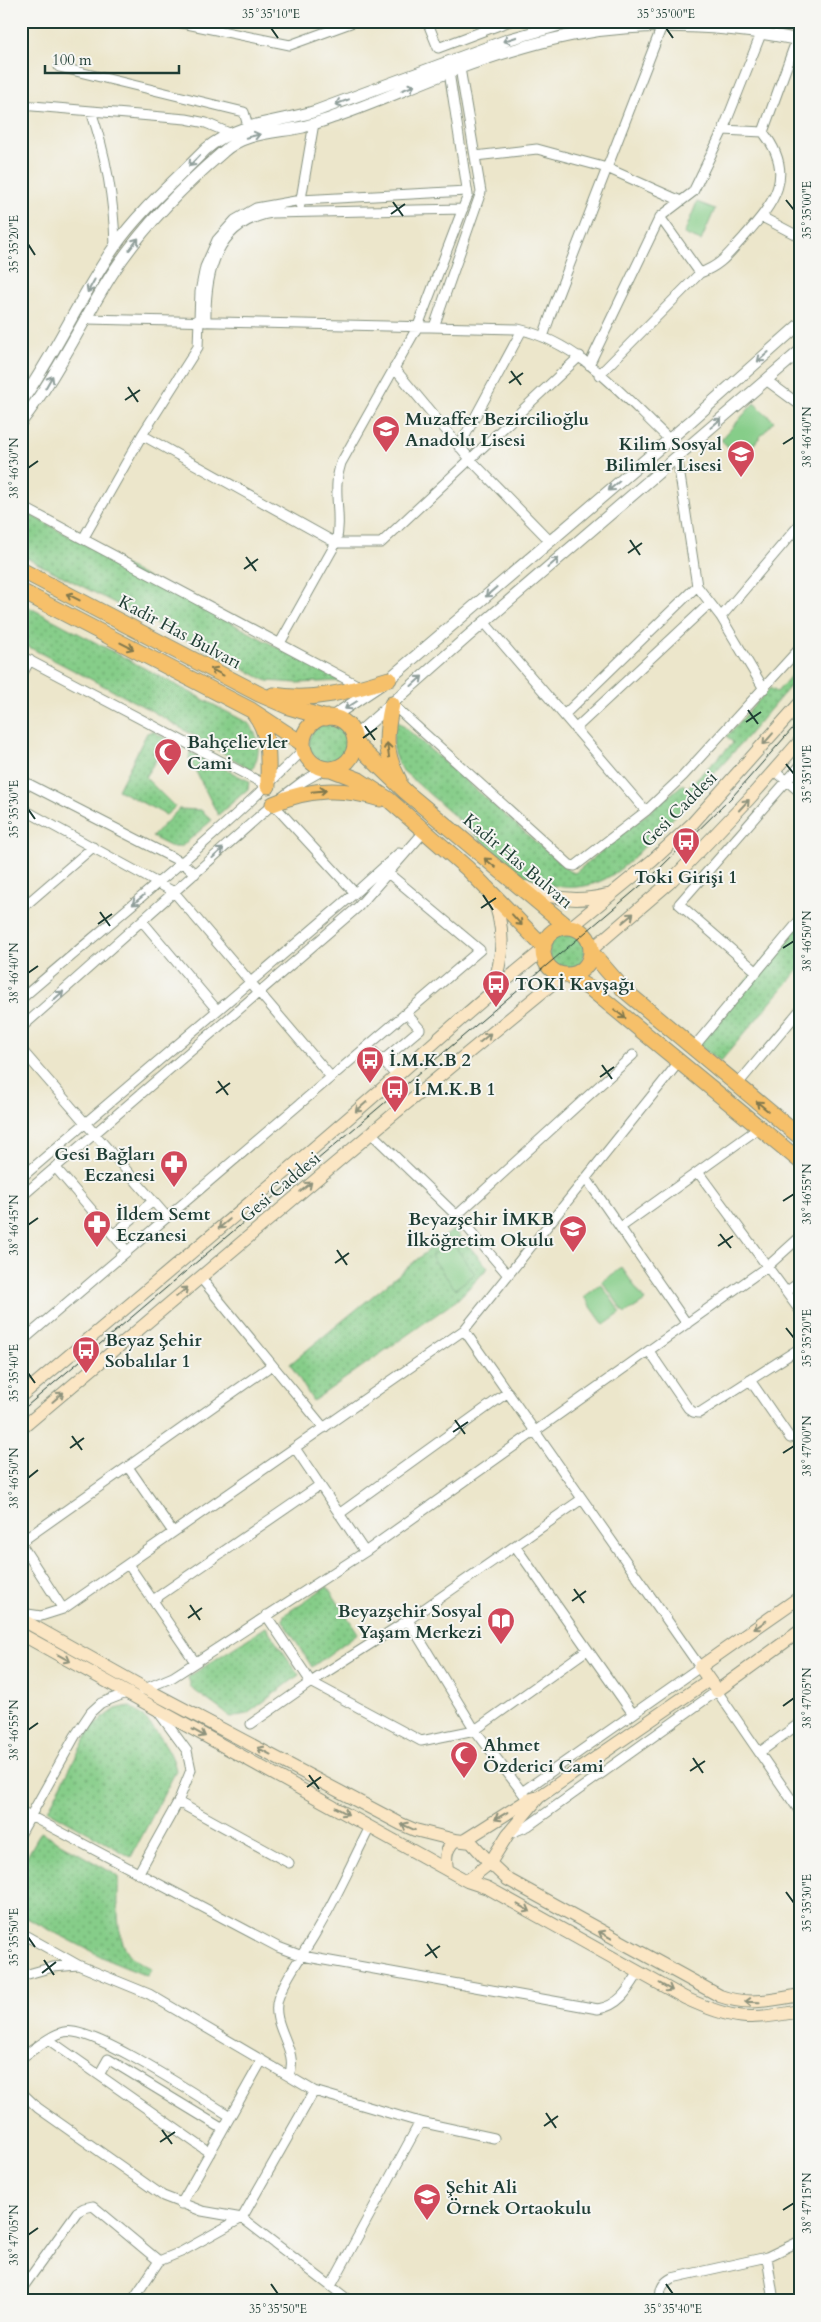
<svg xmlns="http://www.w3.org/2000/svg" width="821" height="2322" font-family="Cardo,serif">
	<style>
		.green { fill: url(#green-dots); stroke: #52855e }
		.pitch { fill: #86cd89; stroke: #52855e }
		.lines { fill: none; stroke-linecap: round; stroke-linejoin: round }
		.minor-casing { stroke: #869280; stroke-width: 11 }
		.tertiary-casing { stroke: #869280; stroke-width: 13 }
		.secondary-casing { stroke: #869280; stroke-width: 14 }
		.trunk-casing { stroke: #869280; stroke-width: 17 }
		.minor { stroke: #fff; stroke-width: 9 }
		.tertiary { stroke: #fff; stroke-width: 11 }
		.secondary { stroke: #fbe6c4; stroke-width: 12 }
		.trunk { stroke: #f6c06b; stroke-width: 15 }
		.tram { stroke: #1f3d34; stroke-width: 1 }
		.oneway { stroke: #8f9e9a }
		.oneway2 { stroke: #80784d }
		.oneway3 { stroke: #8d927c }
		.ticks { fill: none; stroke: #1f3d34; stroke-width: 2 }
		.labels { text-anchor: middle; stroke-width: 4; stroke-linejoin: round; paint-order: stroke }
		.poi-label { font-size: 18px; font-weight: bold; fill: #1f3d34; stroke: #f6f6f2; text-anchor: start }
		.street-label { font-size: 18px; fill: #1f3d34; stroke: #f6f6f2 }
		.neatline { fill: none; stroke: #1f3d34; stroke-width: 2 }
		.ticks-label { font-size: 12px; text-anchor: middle; fill: #1f3d34 }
	</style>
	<defs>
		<pattern id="green-dots" width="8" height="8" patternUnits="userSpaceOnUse" patternTransform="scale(1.25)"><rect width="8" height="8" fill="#86cd89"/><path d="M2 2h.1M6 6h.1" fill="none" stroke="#6da871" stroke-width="1.8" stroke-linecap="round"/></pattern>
	</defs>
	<rect width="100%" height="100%" fill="#f6f6f2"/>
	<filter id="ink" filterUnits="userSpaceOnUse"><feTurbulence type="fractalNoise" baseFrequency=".02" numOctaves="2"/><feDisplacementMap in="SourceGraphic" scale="10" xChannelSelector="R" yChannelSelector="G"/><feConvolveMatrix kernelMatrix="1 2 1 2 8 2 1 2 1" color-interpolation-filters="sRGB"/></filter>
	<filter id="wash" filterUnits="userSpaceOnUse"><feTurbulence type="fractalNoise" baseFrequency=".0096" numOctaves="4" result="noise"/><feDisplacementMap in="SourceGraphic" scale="20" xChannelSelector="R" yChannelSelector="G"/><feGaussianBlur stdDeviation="1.12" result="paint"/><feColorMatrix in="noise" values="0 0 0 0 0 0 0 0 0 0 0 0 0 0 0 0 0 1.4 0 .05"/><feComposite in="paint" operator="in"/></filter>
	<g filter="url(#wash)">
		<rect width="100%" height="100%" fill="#ece6cb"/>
		<path class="green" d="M 21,510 L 340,681 L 297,683 L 267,681 L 21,555 Z
			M 21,603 L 248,723 C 261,737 261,753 252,770 L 152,711 L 21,643 Z
			M 800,665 L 800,675 C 752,730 706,787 654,837 C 639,852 624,869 605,879 C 574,895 538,886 512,867 L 401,769 L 394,754 L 393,717 L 569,871 L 575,873 L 683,784 L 687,788 L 733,743 L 727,736 L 770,688 L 777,692 Z
			M309 743a20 20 0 1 1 40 0a20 20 0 1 1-40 0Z
			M 153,731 L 182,749 L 176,756 L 167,752 L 160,754 L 145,777 L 175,807 L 166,815 L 118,790 L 147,733 Z
			M 190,752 L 249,781 L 248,789 L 218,815 L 189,758 Z
			M 179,809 L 201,810 L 212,820 L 181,847 L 172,847 L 152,837 Z
			M 800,916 L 800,968 L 720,1062 L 695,1042 Z
			M549 951a18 18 0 1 1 36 0a18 18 0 1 1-36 0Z
			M 454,1229 L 488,1268 L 457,1300 L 313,1401 L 290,1364 Z
			M 327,1586 L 358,1633 L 312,1667 L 283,1621 L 284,1615 Z
			M 266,1627 L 299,1675 L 247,1714 L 231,1717 L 191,1688 L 188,1677 Z
			M 129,1706 C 148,1718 173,1749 176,1771 L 131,1857 L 48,1810 L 92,1726 L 116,1709 Z
			M 41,1832 L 118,1876 C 119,1900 113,1938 132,1957 C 138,1962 146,1965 152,1969 L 147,1976 L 112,1962 L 21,1915 L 21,1867 Z"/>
		<path class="pitch" d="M 697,202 L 715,209 L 701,241 L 684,234 Z
			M 754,403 L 774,421 L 741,459 L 721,440 Z
			M 451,1241 L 475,1274 L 455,1289 L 431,1256 Z
			M 622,1268 L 645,1301 L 625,1314 L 602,1281 Z
			M 601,1284 L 621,1313 L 604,1325 L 584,1297 Z"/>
	</g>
	<g filter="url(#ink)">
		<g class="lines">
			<g class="minor-casing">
				<path id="minor" d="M 172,21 L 290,45 L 356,21
					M 427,21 L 438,48 L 510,21
					M 59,67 L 244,112 L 248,126
					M 21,105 L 186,119 L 206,123 L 229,133
					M 91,111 C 106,155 114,199 115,246
					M 723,130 L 763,132
					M 475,156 L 537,149 L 607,168 L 681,201
					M 467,191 L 301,200 L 256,208 L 235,220 L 217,240 L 205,267 L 200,292 L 198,347 L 142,435 L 336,543 L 381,543 L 580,356
					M 300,205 L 314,123
					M 660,217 L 700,273 C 722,265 728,254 744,237 C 774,203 797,175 763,132 L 795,44
					M 762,217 L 800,237
					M 86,319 L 518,329 C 581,343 624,397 669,439
					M 206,322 C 205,273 216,222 272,213 L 463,209
					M 434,327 L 481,192 L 460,68
					M 543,337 L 554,305 L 662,26
					M 589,365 L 660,217 L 693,192 L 723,130 L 761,34
					M 394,368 L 470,459 L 550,541
					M 599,375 L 700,273
					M 766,380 L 800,405
					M 459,447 L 522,330
					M 677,456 L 697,586 L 721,617 L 764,689
					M 21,506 L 361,687
					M 83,539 L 142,435
					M 721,617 L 800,524
					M 484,622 L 646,811
					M 280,643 L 336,543 C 343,514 331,492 341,463 L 418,326 L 468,195 L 449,72
					M 21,656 L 268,786
					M 21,676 L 30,660
					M 392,704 L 570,865 L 575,866 L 646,811 L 683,776 L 800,648
					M 564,715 L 697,586
					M 575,729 L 710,603
					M 774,770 L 800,792
					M 21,780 L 183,863 L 195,874
					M 21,808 L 174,892 L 331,1077
					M 355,893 L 399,853
					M 21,909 L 93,847
					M 142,921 L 217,1010
					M 757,972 L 679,904 L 800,766
					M 21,999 C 116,917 215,839 304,749
					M 21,1028 L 273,804 L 302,782 L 325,769
					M 368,1046 L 397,1076
					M 693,1048 L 800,920
					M 21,1049 L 167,1217
					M 382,1061 L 420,1029 L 406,1013
					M 737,1085 L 800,1010
					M 371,1133 L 461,1220 L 508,1275
					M 55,1167 L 127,1251
					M 698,1172 L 800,1311
					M 21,1178 L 355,893 L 273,804
					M 586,1178 L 687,1324
					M 21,1197 L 358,907 L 424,832
					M 456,1216 L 633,1055
					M 621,1227 L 759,1128
					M 113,1235 L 153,1201
					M 200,1277 L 324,1428
					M 786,1292 L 800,1282
					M 464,1330 L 700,1667 L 522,1792
					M 21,1342 L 480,950 L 388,873
					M 649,1351 L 688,1408 L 693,1412 L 699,1413 L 800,1348
					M 750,1380 L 790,1438
					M 295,1448 L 365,1552
					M 128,1467 L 173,1532
					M 339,1514 L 508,1392
					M 21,1542 L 272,1365
					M 21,1544 L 63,1609
					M 515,1546 L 633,1714
					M 128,1564 L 195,1662
					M 153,1600 L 320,1485
					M 21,1613 L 41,1616 L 63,1609 L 464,1330 L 679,1062
					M 266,1615 L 311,1682 L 421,1741 L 475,1730 L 587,1650
					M 408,1620 L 475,1730 L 525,1796
					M 142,1690 L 173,1677 L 365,1552 L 768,1266 L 800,1237
					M 251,1724 L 311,1682 L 408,1620 L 582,1499
					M 760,1752 L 800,1723
					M 178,1802 L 289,1863
					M 21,1811 L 278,1947 L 302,1956 L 598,2009 C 620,2005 628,1990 639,1972
					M 21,1833 L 75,1736 L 91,1712 L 101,1703 L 129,1692
					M 511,1833 L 528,1826 L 717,1691 L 800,1812
					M 138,1874 L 178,1802 L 191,1770 L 187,1751 L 157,1710
					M 21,1933 L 78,1965 L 149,1994 L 314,2091 L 420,2122 L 494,2138
					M 21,1976 L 53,1967 L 78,1965
					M 49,2040 L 210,2153
					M 21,2058 C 32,2051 52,2034 64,2032 C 92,2025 202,2099 230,2116
					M 99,2075 L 108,2059 L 223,2129
					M 289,2075 C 300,2051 270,2026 278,1999 C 285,1977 305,1952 316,1932 C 336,1899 352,1862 370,1827
					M 21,2092 L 38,2108 L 163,2196 L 202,2211 L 242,2218 L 350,2301
					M 181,2204 L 262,2060
					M 767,2257 L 774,2301
					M 331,2286 L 420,2122
					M 21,2290 L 77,2212 L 84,2208 L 93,2206 L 159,2261
					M 132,2301 L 159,2261 L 181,2252 L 242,2218 L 314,2091
					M 661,2301 C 659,2290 662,2283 672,2278 L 767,2257 L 800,2241"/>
			</g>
			<g class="tertiary-casing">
				<path id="tertiary" d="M 772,21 L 800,26
					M 21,402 C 56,353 80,296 115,246 C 140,210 175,181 206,149 C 238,122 278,123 316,111 L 510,39 L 574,21
					M 21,422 C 57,376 81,323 112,274 C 142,228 182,187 223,152 C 245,132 275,133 303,127 C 313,124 324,121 334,117 C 376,103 416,84 457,69 C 498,54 541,40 584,33 C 653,21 732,26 800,40
					M 332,717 L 389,679 L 692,420 L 800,324
					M 354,737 L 467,637 L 800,351"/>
			</g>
			<g class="secondary-casing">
				<path id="secondary" d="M 525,887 C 552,900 579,902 607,895
					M 491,894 C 506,926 504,959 491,991
					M 571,927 L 652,861 L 692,824 L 800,703
					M 591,950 L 669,883 L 749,799 L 800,741
					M 21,1396 C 132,1303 242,1210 352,1115 C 416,1060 477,1002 543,950
					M 21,1429 L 395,1113 L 564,974
					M 800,1597 L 700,1667 L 717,1691 L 800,1631
					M 21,1619 L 146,1689 L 401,1824 L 415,1830 L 455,1840
					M 21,1634 L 467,1881 L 488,1888 L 685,1998 C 732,2020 750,2021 800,2011
					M 539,1797 L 508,1834 L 490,1863 L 507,1879 L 720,1996 C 747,2006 772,2000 800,1995
					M 465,1840 L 528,1800 L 539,1797 L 709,1680
					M 447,1869 C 445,1856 446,1849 455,1840 L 471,1842 L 490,1863 L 467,1881"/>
			</g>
			<g class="trunk-casing">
				<path id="trunk" d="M 21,570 L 259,694 L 289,707 L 326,718
					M 21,591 L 251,710 L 303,744
					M 273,695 C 314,702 350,691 389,679
					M 392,704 C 385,735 384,752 399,780
					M 254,713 C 271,734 268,760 268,786
					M303 743a26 26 0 1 1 52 0a26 26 0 1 1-52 0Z
					M 355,743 L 406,792 L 568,927
					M 331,769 L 359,780 L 388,799 L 468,869 L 544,947
					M 273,804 C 309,788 343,787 380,799
					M543 951a24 24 0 1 1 48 0a24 24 0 1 1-48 0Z
					M 591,952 L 624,990 L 800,1137
					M 567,975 L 592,990 L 800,1161"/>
			</g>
			<use href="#minor" class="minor"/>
			<use href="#tertiary" class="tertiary"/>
			<use href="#secondary" class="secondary"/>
			<use href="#trunk" class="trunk"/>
			<path class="tram" d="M 21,1411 L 652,876 L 733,796 L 800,720"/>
		</g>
		<defs><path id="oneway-shaft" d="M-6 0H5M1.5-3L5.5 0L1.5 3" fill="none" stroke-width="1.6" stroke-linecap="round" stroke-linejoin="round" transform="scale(1.25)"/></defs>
		<g class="oneway">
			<use href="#oneway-shaft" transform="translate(510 39) rotate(162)"/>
			<use href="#oneway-shaft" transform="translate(408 88) rotate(-21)"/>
			<use href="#oneway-shaft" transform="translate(342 102) rotate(159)"/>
			<use href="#oneway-shaft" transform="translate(253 136) rotate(-14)"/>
			<use href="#oneway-shaft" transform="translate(194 161) rotate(134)"/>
			<use href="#oneway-shaft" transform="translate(134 244) rotate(-52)"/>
			<use href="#oneway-shaft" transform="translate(91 286) rotate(119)"/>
			<use href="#oneway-shaft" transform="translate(763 357) rotate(139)"/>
			<use href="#oneway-shaft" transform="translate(49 382) rotate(-60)"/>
			<use href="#oneway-shaft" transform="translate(716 423) rotate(-41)"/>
			<use href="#oneway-shaft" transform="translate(614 486) rotate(139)"/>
			<use href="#oneway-shaft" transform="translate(553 563) rotate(-41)"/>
			<use href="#oneway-shaft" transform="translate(491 592) rotate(139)"/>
			<use href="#oneway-shaft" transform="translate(417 681) rotate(-42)"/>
			<use href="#oneway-shaft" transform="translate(351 705) rotate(148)"/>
			<use href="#oneway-shaft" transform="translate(218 853) rotate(-42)"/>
			<use href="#oneway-shaft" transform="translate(138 900) rotate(140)"/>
			<use href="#oneway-shaft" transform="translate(58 996) rotate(-42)"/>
		</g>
		<g class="oneway2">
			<use href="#oneway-shaft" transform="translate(73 597) rotate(-153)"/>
			<use href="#oneway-shaft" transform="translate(127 646) rotate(27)"/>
			<use href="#oneway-shaft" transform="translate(217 672) rotate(-152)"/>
			<use href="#oneway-shaft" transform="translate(388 750) rotate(-98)"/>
			<use href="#oneway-shaft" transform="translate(319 791) rotate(-5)"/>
			<use href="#oneway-shaft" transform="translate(490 863) rotate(-140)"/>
			<use href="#oneway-shaft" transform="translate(517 920) rotate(48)"/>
			<use href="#oneway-shaft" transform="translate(620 1014) rotate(39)"/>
			<use href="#oneway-shaft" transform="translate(762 1106) rotate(-140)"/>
		</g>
		<g class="oneway3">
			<use href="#oneway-shaft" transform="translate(768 739) rotate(131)"/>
			<use href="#oneway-shaft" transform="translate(744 805) rotate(-47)"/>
			<use href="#oneway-shaft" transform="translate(628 918) rotate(-40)"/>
			<use href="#oneway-shaft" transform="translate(485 1038) rotate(-40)"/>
			<use href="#oneway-shaft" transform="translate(361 1107) rotate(139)"/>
			<use href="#oneway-shaft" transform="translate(306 1187) rotate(-40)"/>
			<use href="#oneway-shaft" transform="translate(224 1224) rotate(140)"/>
			<use href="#oneway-shaft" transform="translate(182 1292) rotate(-40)"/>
			<use href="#oneway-shaft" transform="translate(58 1397) rotate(-41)"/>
			<use href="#oneway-shaft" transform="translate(760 1625) rotate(145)"/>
			<use href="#oneway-shaft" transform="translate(64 1658) rotate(29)"/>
			<use href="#oneway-shaft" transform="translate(199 1733) rotate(29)"/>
			<use href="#oneway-shaft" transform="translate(264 1751) rotate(-152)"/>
			<use href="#oneway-shaft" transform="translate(342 1811) rotate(29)"/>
			<use href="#oneway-shaft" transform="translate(501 1816) rotate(149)"/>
			<use href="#oneway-shaft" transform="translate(408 1827) rotate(-156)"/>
			<use href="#oneway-shaft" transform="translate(524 1908) rotate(29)"/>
			<use href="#oneway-shaft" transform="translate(605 1935) rotate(-151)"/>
			<use href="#oneway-shaft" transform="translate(666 1987) rotate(30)"/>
			<use href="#oneway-shaft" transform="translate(752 2002) rotate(-178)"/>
		</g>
	</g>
	<path class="ticks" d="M 271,28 L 278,38M 666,28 L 673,38M 786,200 L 794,210M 393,202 L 403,216M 391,214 L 405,204M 28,244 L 35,255M 511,371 L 521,385M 509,383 L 523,373M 128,387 L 138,402M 125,400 L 140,390M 783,444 L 794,437M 28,468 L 38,461M 630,540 L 640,555M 628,553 L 642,543M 246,557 L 256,571M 244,569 L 258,559M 748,710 L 758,724M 746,722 L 761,712M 365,726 L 375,740M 363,738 L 377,728M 786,764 L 794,774M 28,809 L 35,819M 483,895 L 493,910M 481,908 L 496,898M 100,912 L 110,926M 98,924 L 112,914M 783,948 L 794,941M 28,973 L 38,966M 602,1065 L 612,1079M 600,1077 L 614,1067M 218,1081 L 228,1095M 216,1093 L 230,1083M 783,1201 L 794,1194M 28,1225 L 38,1218M 720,1234 L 731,1248M 718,1246 L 733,1236M 337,1250 L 347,1265M 335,1263 L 349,1253M 786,1328 L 794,1338M 28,1373 L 35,1383M 455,1420 L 465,1434M 453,1432 L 468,1422M 72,1436 L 82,1450M 70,1448 L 84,1438M 783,1453 L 794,1446M 28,1478 L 38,1470M 574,1589 L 584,1603M 572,1601 L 586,1591M 190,1605 L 200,1620M 188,1618 L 202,1608M 783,1706 L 794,1698M 28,1730 L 38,1723M 693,1758 L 703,1773M 690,1771 L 705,1761M 309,1775 L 319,1789M 307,1787 L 321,1777M 786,1892 L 794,1903M 28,1937 L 35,1947M 427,1944 L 437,1958M 425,1956 L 440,1946M 44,1960 L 54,1975M 42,1973 L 56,1962M 546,2113 L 556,2128M 544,2126 L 558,2116M 162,2130 L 172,2144M 160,2142 L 175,2132M 783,2210 L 794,2203M 28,2235 L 38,2228M 271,2284 L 278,2294M 666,2284 L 673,2294"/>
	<defs>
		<g id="school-pin" transform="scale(1.4375)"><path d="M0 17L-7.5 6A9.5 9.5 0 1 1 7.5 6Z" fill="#d1495b" stroke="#f6f6f2"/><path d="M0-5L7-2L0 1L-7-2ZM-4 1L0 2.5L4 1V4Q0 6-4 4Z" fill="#fff"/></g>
		<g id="mosque-pin" transform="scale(1.4375)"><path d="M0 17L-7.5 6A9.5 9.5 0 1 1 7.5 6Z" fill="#d1495b" stroke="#f6f6f2"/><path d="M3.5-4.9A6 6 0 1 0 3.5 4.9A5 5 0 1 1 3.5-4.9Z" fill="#fff"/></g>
		<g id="bus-pin" transform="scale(1.4375)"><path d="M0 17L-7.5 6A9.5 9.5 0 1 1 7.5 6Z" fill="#d1495b" stroke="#f6f6f2"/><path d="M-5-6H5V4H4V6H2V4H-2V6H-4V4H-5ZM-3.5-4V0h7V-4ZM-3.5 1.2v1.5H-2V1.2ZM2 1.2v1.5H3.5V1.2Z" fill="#fff"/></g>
		<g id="pharmacy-pin" transform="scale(1.4375)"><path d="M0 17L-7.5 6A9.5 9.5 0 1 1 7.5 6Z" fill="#d1495b" stroke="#f6f6f2"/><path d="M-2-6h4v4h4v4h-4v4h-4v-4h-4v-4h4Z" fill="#fff"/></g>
		<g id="library-pin" transform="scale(1.4375)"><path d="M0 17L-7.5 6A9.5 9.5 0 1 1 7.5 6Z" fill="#d1495b" stroke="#f6f6f2"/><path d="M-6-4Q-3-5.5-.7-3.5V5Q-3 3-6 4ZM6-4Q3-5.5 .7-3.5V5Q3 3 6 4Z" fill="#fff"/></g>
	</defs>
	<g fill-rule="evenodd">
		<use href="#school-pin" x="386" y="429"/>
		<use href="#school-pin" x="741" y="454"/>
		<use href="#mosque-pin" x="168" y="752"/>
		<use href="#bus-pin" x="686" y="841"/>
		<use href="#bus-pin" x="496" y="984"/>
		<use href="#bus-pin" x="370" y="1060"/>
		<use href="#bus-pin" x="395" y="1089"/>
		<use href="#pharmacy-pin" x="174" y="1164"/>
		<use href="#pharmacy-pin" x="97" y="1224"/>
		<use href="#school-pin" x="573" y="1229"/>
		<use href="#bus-pin" x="86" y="1350"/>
		<use href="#library-pin" x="501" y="1621"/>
		<use href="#mosque-pin" x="464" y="1755"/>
		<use href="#school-pin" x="427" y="2197"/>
	</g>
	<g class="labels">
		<g class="poi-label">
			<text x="405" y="425">Muzaffer Bezircilioğlu<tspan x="405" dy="21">Anadolu Lisesi</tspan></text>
			<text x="722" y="450" text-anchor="end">Kilim Sosyal<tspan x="722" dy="21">Bilimler Lisesi</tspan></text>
			<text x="187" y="748">Bahçelievler<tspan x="187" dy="21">Cami</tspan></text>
			<text x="686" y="883" text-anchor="middle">Toki Girişi 1</text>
			<text x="515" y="990">TOKİ Kavşağı</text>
			<text x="389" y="1066">İ.M.K.B 2</text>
			<text x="414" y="1095">İ.M.K.B 1</text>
			<text x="155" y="1160" text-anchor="end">Gesi Bağları<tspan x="155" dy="21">Eczanesi</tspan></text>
			<text x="116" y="1220">İldem Semt<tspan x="116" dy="21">Eczanesi</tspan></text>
			<text x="554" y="1225" text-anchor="end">Beyazşehir İMKB<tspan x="554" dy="21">İlköğretim Okulu</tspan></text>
			<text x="105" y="1346">Beyaz Şehir<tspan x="105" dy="21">Sobalılar 1</tspan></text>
			<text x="482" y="1617" text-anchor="end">Beyazşehir Sosyal<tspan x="482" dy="21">Yaşam Merkezi</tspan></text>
			<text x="483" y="1751">Ahmet<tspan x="483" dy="21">Özderici Cami</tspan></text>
			<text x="446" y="2193">Şehit Ali<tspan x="446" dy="21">Örnek Ortaokulu</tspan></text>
		</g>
		<g class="street-label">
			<text transform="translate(180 632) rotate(28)" y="6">Kadir Has Bulvarı</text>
			<text transform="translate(679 809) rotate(-45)" y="6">Gesi Caddesi</text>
			<text transform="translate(518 861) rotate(40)" y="6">Kadir Has Bulvarı</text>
			<text transform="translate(280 1187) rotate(-40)" y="6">Gesi Caddesi</text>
		</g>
	</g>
	<rect width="821" height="2322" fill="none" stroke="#f6f6f2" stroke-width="55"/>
	<path d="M45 65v8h134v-8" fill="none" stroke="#1f3d34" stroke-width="2.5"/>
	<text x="52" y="65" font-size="15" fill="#1f3d34" stroke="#f6f6f2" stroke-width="4" paint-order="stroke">100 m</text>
	<rect x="28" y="28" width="766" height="2266" class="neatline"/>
	<g class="ticks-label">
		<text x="271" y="18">35°35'10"E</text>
		<text x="666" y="18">35°35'00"E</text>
		<text transform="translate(807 210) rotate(-90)" y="4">35°35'00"E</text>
		<text transform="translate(14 244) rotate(-90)" y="4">35°35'20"E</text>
		<text transform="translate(807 437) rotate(-90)" y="4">38°46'40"N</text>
		<text transform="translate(14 468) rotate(-90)" y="4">38°46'30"N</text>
		<text transform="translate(807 774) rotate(-90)" y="4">35°35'10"E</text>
		<text transform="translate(14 809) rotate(-90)" y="4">35°35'30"E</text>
		<text transform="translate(807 941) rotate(-90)" y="4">38°46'50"N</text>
		<text transform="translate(14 973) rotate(-90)" y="4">38°46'40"N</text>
		<text transform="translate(807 1194) rotate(-90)" y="4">38°46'55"N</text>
		<text transform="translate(14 1225) rotate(-90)" y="4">38°46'45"N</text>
		<text transform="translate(807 1338) rotate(-90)" y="4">35°35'20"E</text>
		<text transform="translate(14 1373) rotate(-90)" y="4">35°35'40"E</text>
		<text transform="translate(807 1446) rotate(-90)" y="4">38°47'00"N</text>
		<text transform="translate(14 1478) rotate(-90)" y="4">38°46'50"N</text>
		<text transform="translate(807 1698) rotate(-90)" y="4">38°47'05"N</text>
		<text transform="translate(14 1730) rotate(-90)" y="4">38°46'55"N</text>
		<text transform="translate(807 1903) rotate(-90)" y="4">35°35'30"E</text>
		<text transform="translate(14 1937) rotate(-90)" y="4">35°35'50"E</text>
		<text transform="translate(807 2203) rotate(-90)" y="4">38°47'15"N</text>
		<text transform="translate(14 2235) rotate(-90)" y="4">38°47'05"N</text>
		<text x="278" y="2313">35°35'50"E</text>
		<text x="673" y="2313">35°35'40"E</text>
	</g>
</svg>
